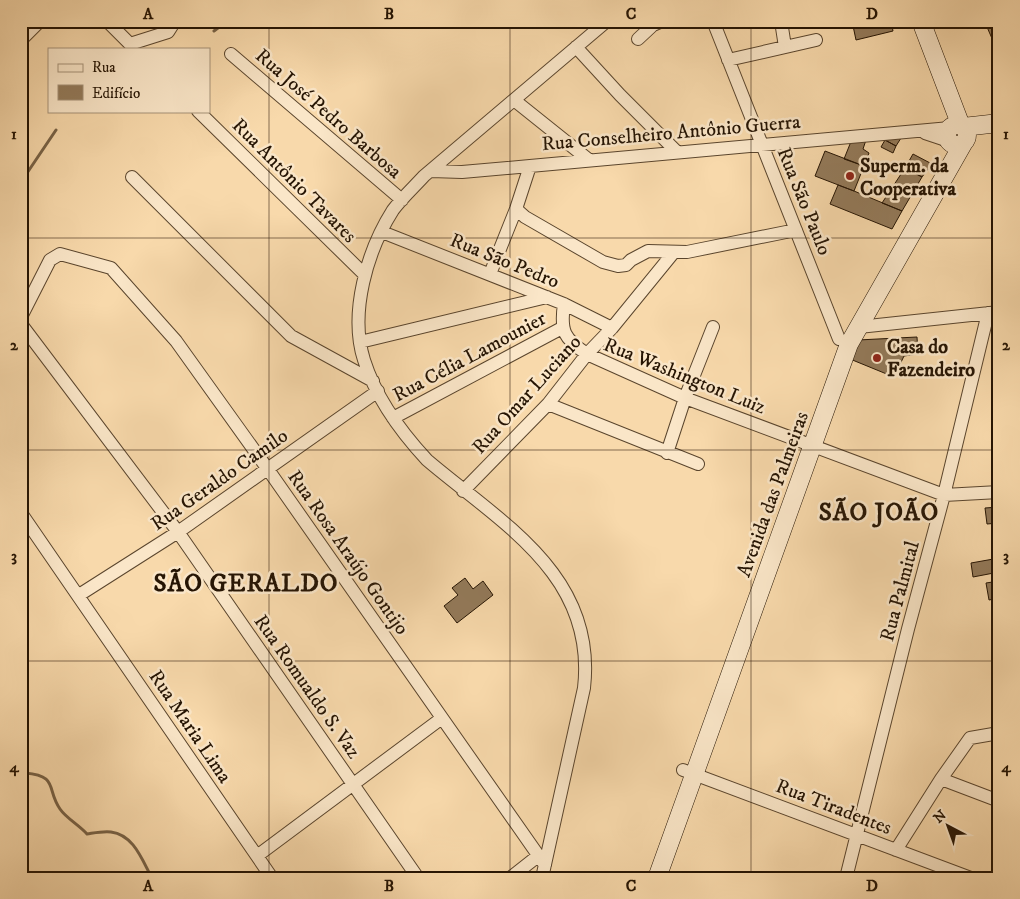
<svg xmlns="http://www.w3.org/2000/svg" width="1020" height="899" font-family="'IM FELL DW Pica',serif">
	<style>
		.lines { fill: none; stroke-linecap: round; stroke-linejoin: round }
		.stream { stroke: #786246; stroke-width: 3 }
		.building { fill: #937a5a; stroke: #251403 }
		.street-casing { stroke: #5a452d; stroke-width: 14 }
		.secondary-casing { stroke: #251403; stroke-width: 19 }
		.street { stroke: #fae6c8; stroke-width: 12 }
		.secondary { stroke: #fae6c8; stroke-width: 18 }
		.grid { fill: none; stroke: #251403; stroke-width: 1; stroke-opacity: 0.55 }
		.poi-dot { fill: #8f2418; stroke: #fae6c8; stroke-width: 2 }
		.labels { text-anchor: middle; stroke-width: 5; stroke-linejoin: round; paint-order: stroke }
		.street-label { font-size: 20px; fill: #251403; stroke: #fae6c8 }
		.poi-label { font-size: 20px; font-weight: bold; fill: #251403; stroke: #fae6c8; text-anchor: start }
		.district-label { font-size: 25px; font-weight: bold; letter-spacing: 1px; fill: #251403; stroke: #fae6c8 }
		.neatline { fill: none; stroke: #251403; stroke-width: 2 }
		.grid-label { font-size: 16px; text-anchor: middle; font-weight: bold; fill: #251403 }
	</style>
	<rect width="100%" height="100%" fill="#f8d9ab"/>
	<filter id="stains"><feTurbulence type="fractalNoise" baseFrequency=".004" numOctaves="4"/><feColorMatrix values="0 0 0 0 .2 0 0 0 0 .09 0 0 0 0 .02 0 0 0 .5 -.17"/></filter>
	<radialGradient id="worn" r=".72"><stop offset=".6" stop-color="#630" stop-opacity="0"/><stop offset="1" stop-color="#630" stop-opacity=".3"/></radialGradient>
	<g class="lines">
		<path class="stream" d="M 214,31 L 227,21
			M 21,182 L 56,130
			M 21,693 L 27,698 L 24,706 L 26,727 L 21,737
			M 21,757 L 25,773 C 59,776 46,789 60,809 C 66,818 79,825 87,834 C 94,833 103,831 111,832 C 134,835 142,860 152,878"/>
	</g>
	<path class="building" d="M 852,21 L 891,21 L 893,31 L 856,40 Z
		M 999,22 L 999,50 L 997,50 L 987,27 Z
		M 888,135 L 901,138 L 896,146 L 885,140 Z
		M 852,139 L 866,140 L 863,149 L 869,153 L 864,166 L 844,159 Z
		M 885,140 L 896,146 L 893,153 L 881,147 Z
		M 825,151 L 864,166 L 854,191 L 815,176 Z
		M 913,154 L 932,164 L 922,177 L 905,168 Z
		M 905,168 L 922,177 L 902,211 L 882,203 Z
		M 838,185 L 854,191 L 902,211 L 892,229 L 830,204 Z
		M 917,337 L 918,354 L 904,356 L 894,377 L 850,359 L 858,340 Z
		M 999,507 L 999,523 L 987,524 L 985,508 Z
		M 999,558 L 999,572 L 973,577 L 971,563 Z
		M 465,578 L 473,589 L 483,581 L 493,595 L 457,623 L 444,606 L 458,595 L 452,588 Z
		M 999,581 L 999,598 L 989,600 L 986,583 Z"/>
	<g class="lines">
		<g class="street-casing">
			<path id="street" d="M 107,21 L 130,44 L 168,32 L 175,21
				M 713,21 L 839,339
				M 781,21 L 785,47
				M 638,39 L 653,25 L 662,21
				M 21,40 L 40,21
				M 576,47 L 620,95 L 677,152
				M 231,54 L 402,200
				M 728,60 L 816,40
				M 514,100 L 589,160
				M 198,111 L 365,275
				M 925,133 L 949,141
				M 431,171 L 462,172 L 530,166 L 950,128
				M 132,177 L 291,336 L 373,381
				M 516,209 L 525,217 L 603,262 L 618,266 L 626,265 L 631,260 L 648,251 L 687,252 L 796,230
				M 382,232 L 564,304 L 612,328
				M 490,274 L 516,209 L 530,166
				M 564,304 C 560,331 564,339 587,354 L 685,398 L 944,495 L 999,492
				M 21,317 L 50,260 L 60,254 L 111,268 L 176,341 L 267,468 L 545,865
				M 21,324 L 178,532 L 418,878
				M 859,327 L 999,312
				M 360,342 L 547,297
				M 548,404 L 698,464
				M 393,418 L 562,328
				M 667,453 L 685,398 L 713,327
				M 463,491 L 548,404 L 587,354 L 612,328 L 674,252
				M 21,513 L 272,878
				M 79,595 L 178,532 L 378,391
				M 683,770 L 971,878
				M 941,779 L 999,801
				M 896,850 L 941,779 L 970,738 L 999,733
				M 257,856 L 442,718
				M 510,878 L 538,856
				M 542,878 L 584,688 C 597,575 501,523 427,460 C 401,432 376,398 364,360 C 349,313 367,251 393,210 C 402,198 414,187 424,176 L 607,21
				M 846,878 L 908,629 L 944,495 L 988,313"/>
		</g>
		<g class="secondary-casing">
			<path id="secondary" d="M 921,21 L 961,126
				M947 135a10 10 0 1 1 20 0a10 10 0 1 1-20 0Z
				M 963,127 L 999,123
				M 657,878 L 849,344 L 964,142"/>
		</g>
		<use href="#street" class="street"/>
		<use href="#secondary" class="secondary"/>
	</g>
	<path class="grid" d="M 269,21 L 269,878M 510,21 L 510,878M 751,21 L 751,878M 21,238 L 999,238M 21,450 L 999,450M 21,661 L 999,661"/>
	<g class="poi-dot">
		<circle cx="850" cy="176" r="5"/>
		<circle cx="877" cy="358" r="5"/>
	</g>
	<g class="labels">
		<g class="street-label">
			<text transform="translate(329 113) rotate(41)" y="7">Rua José Pedro Barbosa</text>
			<text transform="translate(671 132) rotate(-5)" y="7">Rua Conselheiro Antônio Guerra</text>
			<text transform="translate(295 180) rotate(45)" y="7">Rua Antônio Tavares</text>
			<text transform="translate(805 201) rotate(68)" y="7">Rua São Paulo</text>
			<text transform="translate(505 260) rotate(22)" y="7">Rua São Pedro</text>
			<text transform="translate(469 356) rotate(-28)" y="7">Rua Célia Lamounier</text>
			<text transform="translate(685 375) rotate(22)" y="7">Rua Washington Luiz</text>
			<text transform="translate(526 394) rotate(-48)" y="7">Rua Omar Luciano</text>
			<text transform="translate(219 479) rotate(-35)" y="7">Rua Geraldo Camilo</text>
			<text transform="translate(772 494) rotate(-70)" y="7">Avenida das Palmeiras</text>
			<text transform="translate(349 552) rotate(55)" y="7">Rua Rosa Araújo Gontijo</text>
			<text transform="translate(899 591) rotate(-75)" y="7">Rua Palmital</text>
			<text transform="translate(308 686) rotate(55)" y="7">Rua Romualdo S. Vaz</text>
			<text transform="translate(191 726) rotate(56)" y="7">Rua Maria Lima</text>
			<text transform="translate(834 806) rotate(21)" y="7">Rua Tiradentes</text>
		</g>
		<g class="poi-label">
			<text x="860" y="172">Superm. da<tspan x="860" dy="23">Cooperativa</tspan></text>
			<text x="887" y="353">Casa do<tspan x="887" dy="23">Fazendeiro</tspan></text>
		</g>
		<g class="district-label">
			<text x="879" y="520">SÃO JOÃO</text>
			<text x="246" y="591">SÃO GERALDO</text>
		</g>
	</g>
	<rect width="1020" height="899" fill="none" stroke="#f8d9ab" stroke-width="55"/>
	<rect x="48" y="48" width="162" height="65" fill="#fae6c8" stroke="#a59279"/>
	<rect x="58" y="64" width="25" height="8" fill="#fae6c8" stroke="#a59279"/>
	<text x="92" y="72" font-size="15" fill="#251403">Rua</text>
	<rect x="58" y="85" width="25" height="15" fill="#937a5a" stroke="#a59279"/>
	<text x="92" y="98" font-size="15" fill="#251403">Edifício</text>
	<g transform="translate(948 826) rotate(319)" stroke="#fae6c8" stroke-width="4" paint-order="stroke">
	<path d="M0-4L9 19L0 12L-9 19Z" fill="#251403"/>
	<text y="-8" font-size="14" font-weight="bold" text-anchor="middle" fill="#251403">N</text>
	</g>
	<rect x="28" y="28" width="964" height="844" class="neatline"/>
	<g class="grid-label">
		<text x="148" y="19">A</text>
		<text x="389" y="19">B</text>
		<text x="631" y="19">C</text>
		<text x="872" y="19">D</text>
		<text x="14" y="139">1</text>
		<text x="1006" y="139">1</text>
		<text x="14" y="350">2</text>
		<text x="1006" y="350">2</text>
		<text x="14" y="561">3</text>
		<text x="1006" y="561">3</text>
		<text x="14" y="772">4</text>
		<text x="1006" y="772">4</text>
		<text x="148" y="891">A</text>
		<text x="389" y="891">B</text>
		<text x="631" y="891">C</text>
		<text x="872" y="891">D</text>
	</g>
	<rect width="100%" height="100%" filter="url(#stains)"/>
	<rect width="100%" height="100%" fill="url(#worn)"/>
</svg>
